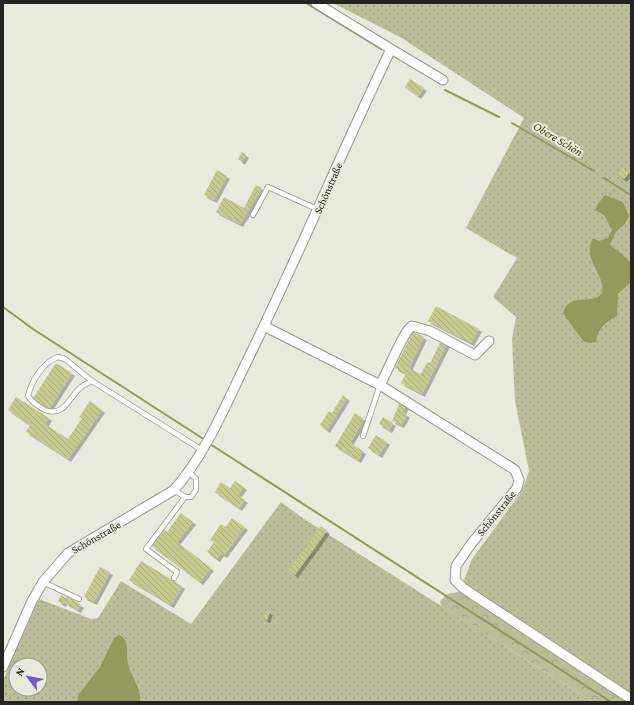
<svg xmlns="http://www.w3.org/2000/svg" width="634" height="705" font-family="'Crimson Pro',serif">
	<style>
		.grass { fill: url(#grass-dots); fill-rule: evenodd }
		.forest { fill: url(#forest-crowns) }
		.water { fill: #96995e }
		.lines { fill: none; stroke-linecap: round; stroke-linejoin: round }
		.stream { stroke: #96995e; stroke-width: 2 }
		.building { fill: url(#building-back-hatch); filter: url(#shadow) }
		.service-casing { stroke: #98998e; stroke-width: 6 }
		.minor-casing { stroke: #98998e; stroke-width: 11 }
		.service { stroke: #fff; stroke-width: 4.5 }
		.minor { stroke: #fff; stroke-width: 9 }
		.labels { text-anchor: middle; stroke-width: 4; stroke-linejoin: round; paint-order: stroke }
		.street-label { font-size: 11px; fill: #242520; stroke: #e9eade }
		.water-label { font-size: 12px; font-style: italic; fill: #4b4c01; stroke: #e9eade }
	</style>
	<defs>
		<pattern id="grass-dots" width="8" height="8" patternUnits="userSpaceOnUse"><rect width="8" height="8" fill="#bbbd99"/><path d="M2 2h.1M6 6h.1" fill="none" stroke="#a1a284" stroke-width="1.8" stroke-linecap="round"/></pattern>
		<pattern id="forest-crowns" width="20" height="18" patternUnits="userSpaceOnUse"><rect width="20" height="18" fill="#bbbd99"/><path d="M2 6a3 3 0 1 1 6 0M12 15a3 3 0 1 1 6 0" fill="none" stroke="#a1a284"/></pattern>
		<pattern id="building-back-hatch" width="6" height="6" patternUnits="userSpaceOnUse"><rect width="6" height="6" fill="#c7ca8e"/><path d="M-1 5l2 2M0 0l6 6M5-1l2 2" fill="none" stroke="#abad7a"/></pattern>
		<filter id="shadow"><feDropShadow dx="3" dy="3" stdDeviation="0" flood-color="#0004"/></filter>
	</defs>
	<rect width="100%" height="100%" fill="#e9eade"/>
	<path class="grass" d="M 333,3 L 631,3 L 631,695 L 463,583 L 472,559 L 522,491 L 529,471 L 515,401 L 512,339 L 516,317 L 493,297 L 517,258 L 466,228 L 524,118 L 400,37 Z
		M 281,502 L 304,519 L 593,702 L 3,702 L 3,680 L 39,599 L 91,619 L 98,618 L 121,581 L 191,624 ZM 16,665 L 40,665 L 40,689 L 16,689 Z"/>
	<path class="forest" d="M 460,592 L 628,702 L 593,702 L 441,606 L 440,601 L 450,593 Z"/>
	<path class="water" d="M 605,195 L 623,202 L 629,216 L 625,224 L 616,232 L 610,244 C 615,250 629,258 631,265 C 632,270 631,277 631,282 L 618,294 L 617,316 C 605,322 598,328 596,342 L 590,343 L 583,341 L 563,313 C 570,290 592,307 602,293 C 606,274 581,259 593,238 L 599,241 L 608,238 L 612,230 L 604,215 L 595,210 L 597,205 Z
		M 119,635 C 130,638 126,653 128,663 C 130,676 142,688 140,702 L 77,702 L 79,694 L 100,667 L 114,638 Z"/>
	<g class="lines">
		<path class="stream" d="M 306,3 L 381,49
			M 445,90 L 499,117
			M 512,123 L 594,171
			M 604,178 L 629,194
			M 3,307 L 33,329 L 205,440
			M 210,444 L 611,702"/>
	</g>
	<path class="building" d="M 410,79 L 424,88 L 418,96 L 405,87 Z
		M 242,152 L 246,155 L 242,162 L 238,159 Z
		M 622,168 L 629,173 L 624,179 L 618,175 Z
		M 217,170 L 227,176 L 214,200 L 204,195 Z
		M 256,185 L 262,188 L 240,224 L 216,212 L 224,197 L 244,208 Z
		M 436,306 L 479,329 L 471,343 L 428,321 Z
		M 413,332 L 424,337 L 409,368 L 421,374 L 427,362 L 430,363 L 441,341 L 447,344 L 422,394 L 401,383 L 406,373 L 395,368 Z
		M 56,363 L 72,373 L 49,409 L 33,398 Z
		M 343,395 L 347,398 L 327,430 L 320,425 L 329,411 L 332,413 Z
		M 16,397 L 49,418 L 45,424 L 68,439 L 82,418 L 79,417 L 90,401 L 102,410 L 68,459 L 26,432 L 30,425 L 8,410 Z
		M 400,402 L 406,405 L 403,412 L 407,415 L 401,425 L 392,421 Z
		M 355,413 L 364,419 L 350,443 L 363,451 L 358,460 L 335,446 Z
		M 383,417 L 393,423 L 389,430 L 379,424 Z
		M 376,435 L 387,442 L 379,455 L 368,448 Z
		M 235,481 L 244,487 L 238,495 L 245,500 L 239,508 L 215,492 L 221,482 L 230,488 Z
		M 181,513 L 193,522 L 177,542 L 211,568 L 200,582 L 152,546 L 164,530 L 167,532 Z
		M 232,518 L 245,527 L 224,555 L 221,553 L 217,559 L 207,552 L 214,542 L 210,540 L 221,524 L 226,527 Z
		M 321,526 L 327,531 L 295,575 L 289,570 Z
		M 141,561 L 182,586 L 171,605 L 129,580 Z
		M 100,567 L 110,572 L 94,602 L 84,597 Z
		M 61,595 L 66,598 L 67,596 L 81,605 L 78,610 L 64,602 L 63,604 L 58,601 Z
		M 266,611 L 270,612 L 267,620 L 263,618 Z"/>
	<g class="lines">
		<g class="service-casing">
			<path id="service" d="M 253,215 L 268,187 L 319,210
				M 92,381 L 65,359 L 58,357 C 43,362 31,382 28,396 C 32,402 39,407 45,410 C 65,417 69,397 81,387 C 84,385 88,383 92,381 L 202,450
				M 363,436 L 380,385
				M 174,490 L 185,497 L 191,497 L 196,490 L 196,479 L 189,472
				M 174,578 L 177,572 L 146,549 L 185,497
				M 43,582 L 79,599"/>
		</g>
		<g class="minor-casing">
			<path id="minor" d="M 391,49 L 443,80
				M 264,326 L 380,385 L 515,470 L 519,480 L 517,488 L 471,544 L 456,566 L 455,580 L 463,588 L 631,699
				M 380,385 C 386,375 404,330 412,326 L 430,331 L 475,355 L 489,341
				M 3,667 L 32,601 L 43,582 L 68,553 L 174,490 C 207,452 226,404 248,359 C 298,257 342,151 391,49 L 316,3"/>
		</g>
		<use href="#service" class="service"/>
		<use href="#minor" class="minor"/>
	</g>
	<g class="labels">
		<g class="street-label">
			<text transform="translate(328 188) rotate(-66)" y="4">Schönstraße</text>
			<text transform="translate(496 513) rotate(-51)" y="4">Schönstraße</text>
			<text transform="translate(96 537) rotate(-30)" y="4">Schönstraße</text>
		</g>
		<g class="water-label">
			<text transform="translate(558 139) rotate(31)" y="4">Obere Schön</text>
		</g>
	</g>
	<rect width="634" height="705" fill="none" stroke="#242520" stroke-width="8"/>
	<g transform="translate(28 677) rotate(302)"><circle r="19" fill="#e9eade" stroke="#9a9b92"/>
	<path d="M0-3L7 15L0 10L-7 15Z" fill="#7456cf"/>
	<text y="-6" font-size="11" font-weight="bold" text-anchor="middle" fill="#242520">N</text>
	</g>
</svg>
